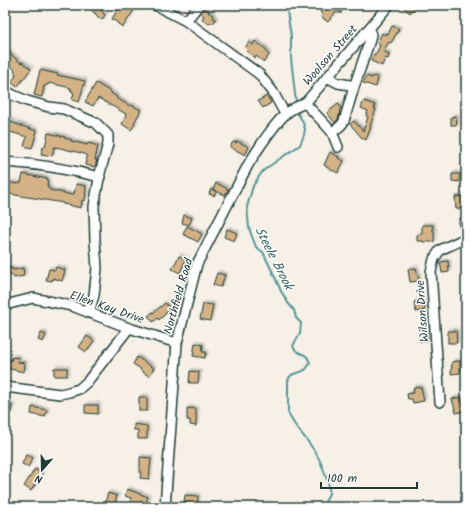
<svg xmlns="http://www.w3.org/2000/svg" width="471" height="512" font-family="Kalam,sans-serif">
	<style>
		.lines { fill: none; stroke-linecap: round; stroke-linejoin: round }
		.stream { stroke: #579594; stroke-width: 2 }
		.building { fill: #d4b286; stroke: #1f3d34; filter: url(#shadow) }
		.minor-casing { stroke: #1f3d34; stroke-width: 12 }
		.minor { stroke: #fff; stroke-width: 9 }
		.labels { text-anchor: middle; stroke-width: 3; stroke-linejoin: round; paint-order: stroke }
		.street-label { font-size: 12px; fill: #1f3d34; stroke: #fff }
		.water-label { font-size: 13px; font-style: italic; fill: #36625c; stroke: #fff }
	</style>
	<defs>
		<filter id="shadow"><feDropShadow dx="2" dy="-2" stdDeviation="1" flood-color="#0004"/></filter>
	</defs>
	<rect width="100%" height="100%" fill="#f6f0e7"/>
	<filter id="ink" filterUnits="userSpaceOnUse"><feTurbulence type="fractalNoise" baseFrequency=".025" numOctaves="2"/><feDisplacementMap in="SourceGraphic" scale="8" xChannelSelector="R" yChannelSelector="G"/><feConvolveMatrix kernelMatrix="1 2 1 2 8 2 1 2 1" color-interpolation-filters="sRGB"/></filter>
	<g filter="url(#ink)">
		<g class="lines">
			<path class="stream" d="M 286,5 L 291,36 L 291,58 L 296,103
				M 297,109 L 298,114 L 302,120 L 305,129 L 304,135 L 300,145 L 268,167 L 262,172 L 253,186 L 247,207 L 249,227 L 251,234 L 256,247 L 263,252 L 273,273 L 281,291 L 288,303 L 294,310 L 296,318 L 301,323 L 300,333 L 293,346 C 296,354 301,352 306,356 C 308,357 309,361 310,363 C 310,363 307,368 306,369 C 300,375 291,370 288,381 L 288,412 C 292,425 304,435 311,446 C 318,455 323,467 326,477 C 328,482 330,487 329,493 C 328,497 325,502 323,507"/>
		</g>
		<path class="building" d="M 97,5 L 98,5 L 103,13 L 105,15 L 102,20 L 98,17 L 95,13 L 94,13 L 91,9 Z
			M 120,5 L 125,5 L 134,10 L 123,27 L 118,24 L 118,23 L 112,19 Z
			M 329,5 L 331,5 L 342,13 L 335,13 L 328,22 L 321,17 L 322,14 L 320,12 L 324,7 L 326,9 Z
			M 401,5 L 417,5 L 410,13 Z
			M 204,8 L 209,11 L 208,12 L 214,16 L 213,18 L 216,20 L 212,24 L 210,22 L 209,24 L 202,19 L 204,16 L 200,13 Z
			M 392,26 L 399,29 L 391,43 L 389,42 L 383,51 L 389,54 L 388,59 L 385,58 L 382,66 L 371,61 L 374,54 L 376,54 L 380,45 L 377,43 L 382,33 L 385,35 L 386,33 L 388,34 Z
			M 255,41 L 267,50 L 266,52 L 269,55 L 264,62 L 256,56 L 255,58 L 246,51 L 247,50 L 245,48 L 249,42 L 253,45 Z
			M 5,50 L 21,63 L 22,62 L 31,69 L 17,87 L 11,82 L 16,76 L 15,75 L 16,73 L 14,72 L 15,70 L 5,62 Z
			M 40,70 L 58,74 L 57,75 L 85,81 L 79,102 L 72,100 L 74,93 L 72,92 L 72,90 L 70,90 L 71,88 L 49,83 L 48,85 L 47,84 L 46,86 L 44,86 L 42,97 L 34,95 Z
			M 366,76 L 372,78 L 373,76 L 378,78 L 376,87 L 363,83 Z
			M 96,83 L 111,92 L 111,93 L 117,97 L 116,98 L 130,106 L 131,105 L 141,110 L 134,123 L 135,124 L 131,130 L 122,124 L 126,116 L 125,115 L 126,114 L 100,99 L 98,98 L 93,106 L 85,102 Z
			M 267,96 L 271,103 L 263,108 L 258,101 Z
			M 364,101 L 375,105 L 374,109 L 376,109 L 370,126 L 371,127 L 366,140 L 362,138 L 350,124 L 354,121 L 363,131 L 368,117 L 366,116 L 368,111 L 361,108 Z
			M 338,104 L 341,108 L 339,111 L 340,113 L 338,119 L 335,123 L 327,113 Z
			M 456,116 L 457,125 L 451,125 L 451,117 Z
			M 5,118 L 11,120 L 10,122 L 37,131 L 32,148 L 24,146 L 27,137 L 7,131 L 5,135 Z
			M 48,133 L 65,137 L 65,138 L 72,140 L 71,141 L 87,145 L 88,143 L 98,146 L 95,160 L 97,160 L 95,167 L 85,165 L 87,156 L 85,155 L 85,154 L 56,147 L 56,148 L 54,147 L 52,156 L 41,154 L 43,147 L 45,147 Z
			M 237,141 L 249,147 L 245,155 L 230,147 L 233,142 L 236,143 Z
			M 330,152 L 339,157 L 338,158 L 344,161 L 338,173 L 326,167 L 326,166 L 324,165 Z
			M 23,174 L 48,179 L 47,186 L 48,186 L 48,188 L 50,189 L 50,190 L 72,195 L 72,193 L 74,194 L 76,184 L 86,186 L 85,201 L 82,200 L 81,208 L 63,204 L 63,203 L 28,197 L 27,197 L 10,194 L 10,192 L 5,191 L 5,182 L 18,184 L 19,183 L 21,183 Z
			M 452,174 L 460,174 L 459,182 L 452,181 Z
			M 216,183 L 228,189 L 225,195 L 213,190 L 217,191 L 214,196 L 209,194 L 211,189 L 213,190 Z
			M 466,196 L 466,208 L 456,209 L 455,197 Z
			M 184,215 L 192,218 L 189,225 L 182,223 Z
			M 466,218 L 466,226 L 459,227 L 459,219 Z
			M 422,225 L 433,225 L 433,231 L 434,231 L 434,242 L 423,242 L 423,241 L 417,241 L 417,235 L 422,234 Z
			M 187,226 L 202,234 L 198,242 L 183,234 Z
			M 227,229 L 237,233 L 234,241 L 224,237 Z
			M 179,256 L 186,259 L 180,273 L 172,269 Z
			M 448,261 L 449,272 L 442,273 L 440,262 Z
			M 56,267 L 65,270 L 62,281 L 53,278 L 52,281 L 46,280 L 49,269 L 55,270 Z
			M 12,268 L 13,270 L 23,268 L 24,276 L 14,278 L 13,275 L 5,276 L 5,269 Z
			M 416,268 L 419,281 L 410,282 L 408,269 Z
			M 217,273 L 225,275 L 221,287 L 213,285 Z
			M 422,300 L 425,310 L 416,312 L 414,302 Z
			M 165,303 L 170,309 L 159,320 L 158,318 L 153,322 L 148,316 L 153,312 L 153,313 Z
			M 203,304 L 213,305 L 210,321 L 200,319 Z
			M 419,329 L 427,329 L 427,341 L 419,341 Z
			M 448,331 L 456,331 L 457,343 L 448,343 Z
			M 41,333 L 46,335 L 43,342 L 38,340 Z
			M 87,336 L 94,341 L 86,352 L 79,347 Z
			M 195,343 L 203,345 L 202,352 L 206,352 L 205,358 L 193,356 Z
			M 12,357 L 19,358 L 18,362 L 25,363 L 24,372 L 5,368 L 6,360 L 11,361 Z
			M 137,357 L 154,368 L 149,376 L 140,370 L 141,369 L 133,364 Z
			M 460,361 L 460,373 L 451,374 L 452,362 Z
			M 54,368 L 67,368 L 67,376 L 54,376 Z
			M 190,371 L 199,372 L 198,383 L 189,383 Z
			M 421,387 L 424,401 L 413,403 L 412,399 L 408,399 L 407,394 L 414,393 L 413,388 Z
			M 139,397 L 147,397 L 147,411 L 139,411 Z
			M 461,397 L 464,411 L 456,413 L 452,399 Z
			M 7,404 L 12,405 L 11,413 L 5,412 L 5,405 Z
			M 85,405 L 98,405 L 98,414 L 85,413 Z
			M 32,407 L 47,410 L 45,417 L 31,414 Z
			M 187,408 L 196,409 L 196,426 L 190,425 L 190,420 L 187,420 Z
			M 134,424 L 147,426 L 147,439 L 138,439 L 138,430 L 134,430 Z
			M 26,455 L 33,458 L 28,467 L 22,464 Z
			M 140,457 L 151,458 L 149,479 L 140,478 L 141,473 L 140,473 Z
			M 35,469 L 42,473 L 31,491 L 24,486 Z
			M 127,489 L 148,497 L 145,505 L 142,504 L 141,507 L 140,507 L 130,503 L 131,498 L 125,496 Z
			M 108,493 L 117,496 L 114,505 L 105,502 Z
			M 185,495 L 198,496 L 197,507 L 186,507 L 187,502 L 184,502 Z"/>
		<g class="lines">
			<g class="minor-casing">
				<path id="minor" d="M 155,5 L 186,21 L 259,74 L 273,92 L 285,114
					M 186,21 L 199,5
					M 327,77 L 338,83 L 350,85 L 354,87 L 344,121 C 341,127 337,129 332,132
					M 354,87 L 370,40 L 371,34 L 368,30
					M 5,90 L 13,95 L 27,101 L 49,107 L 64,109 L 96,123 L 108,135 L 108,144 L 100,173 L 94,206 L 95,241 L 97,268 L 94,295 L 89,313
					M 305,103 L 322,121 L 332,132 L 338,147
					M 5,162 C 37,164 68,169 100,177
					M 5,305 L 33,298 L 72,306 L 129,328 L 177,343
					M 5,387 L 60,394 L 69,392 L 79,389 L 87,382 L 129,328
					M 440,402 L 431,272 L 434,259 L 440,250 L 466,238
					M 165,507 L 177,343 L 197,264 L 248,165 C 258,149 274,123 288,112 C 294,107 301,106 307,101 L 389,5"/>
			</g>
			<use href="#minor" class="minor"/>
		</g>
	</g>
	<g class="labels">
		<g class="street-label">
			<text transform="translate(330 55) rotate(-49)" y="4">Woolson Street</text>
			<text transform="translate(178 296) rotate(-74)" y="4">Northfield Road</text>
			<text transform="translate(107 307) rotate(19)" y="4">Ellen Kay Drive</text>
			<text transform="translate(422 311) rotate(-94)" y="4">Wilson Drive</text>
		</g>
		<g class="water-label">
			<text transform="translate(275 258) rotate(63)" y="5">Steele Brook</text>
		</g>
	</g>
	<rect width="471" height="512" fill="none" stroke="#fff" stroke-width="20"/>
	<rect x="10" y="10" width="451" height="492" fill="none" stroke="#1f3d34" stroke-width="1.5" filter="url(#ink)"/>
	<g transform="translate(42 470) rotate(200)" stroke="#ffffff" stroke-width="3" paint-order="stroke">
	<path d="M0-3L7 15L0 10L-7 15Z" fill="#1f3d34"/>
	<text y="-6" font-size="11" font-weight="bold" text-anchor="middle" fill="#1f3d34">N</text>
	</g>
	<path d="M321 482v6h96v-6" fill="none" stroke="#1f3d34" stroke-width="2"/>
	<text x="327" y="482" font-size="12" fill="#1f3d34" stroke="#ffffff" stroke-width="3" paint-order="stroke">100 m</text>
</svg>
